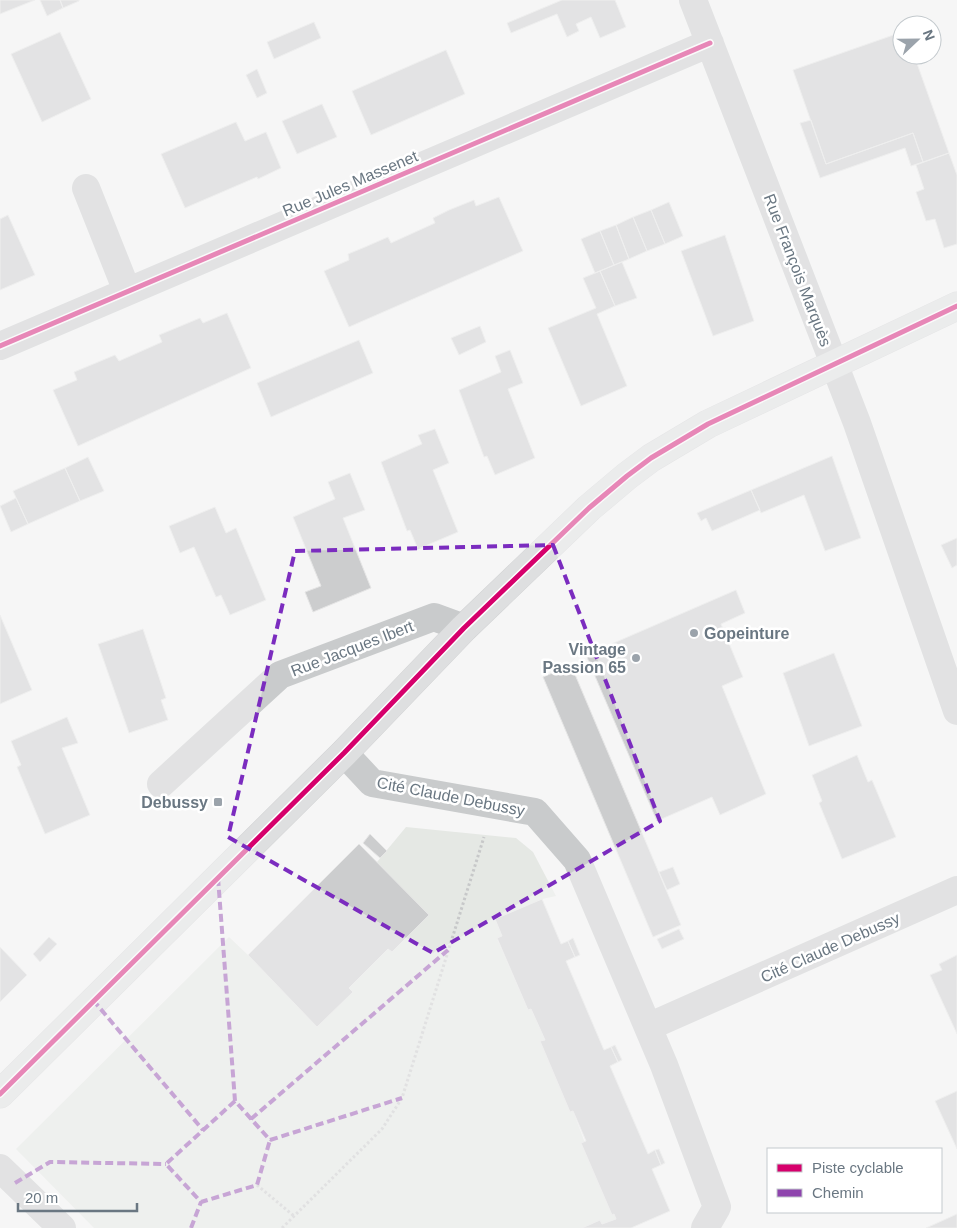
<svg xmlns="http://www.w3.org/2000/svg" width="957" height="1228" font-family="Helvetica,sans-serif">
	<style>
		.green { fill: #e5e8e4 }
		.building { fill: #cccdce; stroke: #e6e6e6 }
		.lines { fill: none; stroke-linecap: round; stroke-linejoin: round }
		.major-casing { stroke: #d2d3d4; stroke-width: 29 }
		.path { stroke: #c7c8c9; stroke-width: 3; stroke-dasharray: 2.5 2.5; stroke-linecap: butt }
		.minor { stroke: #c9cbcc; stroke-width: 28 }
		.major { stroke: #dedfe0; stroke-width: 28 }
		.quiet { stroke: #8e44ad; stroke-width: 4; stroke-dasharray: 8 4; stroke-linecap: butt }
		.cycleway-casing { stroke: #fff; stroke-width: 8 }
		.cycleway { stroke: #d6006c; stroke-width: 5 }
		.marked { fill: none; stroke: #7b2cbf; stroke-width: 4; stroke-dasharray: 10 6; stroke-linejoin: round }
		.poi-dot { fill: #9ba3ab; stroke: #fff; stroke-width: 2 }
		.labels { text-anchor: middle; stroke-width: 5; stroke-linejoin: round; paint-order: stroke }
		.street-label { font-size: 16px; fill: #6a7782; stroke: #fff }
		.poi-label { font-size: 16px; font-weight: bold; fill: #6a7782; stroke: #fff; text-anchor: end }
	</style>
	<rect width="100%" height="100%" fill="#f6f6f6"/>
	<path class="green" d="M 406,827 L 516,838 L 533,852 L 556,896 L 542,899 L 495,919 L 502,936 L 497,939 L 528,1010 L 531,1009 L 545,1040 L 541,1041 L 570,1112 L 573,1111 L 612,1215 L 614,1214 L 616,1219 L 602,1224 L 600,1220 L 582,1228 L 94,1228 L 16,1149 L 229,937 L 248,955 L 353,992 L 349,988 L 388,949 L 392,952 L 428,915 L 377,862 Z"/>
	<path class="building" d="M 0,0 L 35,0 L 0,14 Z
		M 40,0 L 60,0 L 63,8 L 47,16 Z
		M 60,0 L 79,0 L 79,1 L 63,8 Z
		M 562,0 L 615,0 L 626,27 L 600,38 L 591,17 L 576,24 L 579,31 L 567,37 L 557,14 L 511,33 L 507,23 Z
		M 314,22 L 321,38 L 274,59 L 267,42 Z
		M 60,32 L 91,99 L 42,122 L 11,54 Z
		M 902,32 L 902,55 L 914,55 L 949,153 L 923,162 L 913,133 L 826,164 L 793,70 Z
		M 446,50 L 465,94 L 371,135 L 352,91 Z
		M 257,69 L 267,93 L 257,98 L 246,75 Z
		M 322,104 L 337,137 L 297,154 L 282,121 Z
		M 811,120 L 826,164 L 913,133 L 923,162 L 911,166 L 905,148 L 820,178 L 800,123 Z
		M 236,122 L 245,141 L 266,132 L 281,168 L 258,179 L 257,177 L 185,208 L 161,154 Z
		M 949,153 L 957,175 L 957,244 L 944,248 L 935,219 L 926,221 L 916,192 L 924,189 L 916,165 Z
		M 499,197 L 523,251 L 349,327 L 324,271 L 349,260 L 348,254 L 365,247 L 388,237 L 391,243 L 435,223 L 433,218 L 449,210 L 474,200 L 476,206 Z
		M 669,202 L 683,236 L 665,244 L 651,210 Z
		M 651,210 L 665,244 L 647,251 L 633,217 Z
		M 8,215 L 35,275 L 0,290 L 0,219 Z
		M 633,217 L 647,251 L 629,259 L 616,225 Z
		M 616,225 L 629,259 L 614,265 L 600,231 Z
		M 600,231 L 614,265 L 595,273 L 581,239 Z
		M 725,235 L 754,321 L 713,336 L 681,251 Z
		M 622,262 L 637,298 L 615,306 L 600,271 Z
		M 600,271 L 615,306 L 597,314 L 627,386 L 581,406 L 548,328 L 596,308 L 583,278 Z
		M 227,313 L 251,368 L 78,446 L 53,390 L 77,380 L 74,372 L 115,355 L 119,361 L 162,342 L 159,335 L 200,318 L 203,323 Z
		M 480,326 L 486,342 L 459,355 L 451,338 Z
		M 359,340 L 373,373 L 271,417 L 257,383 Z
		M 510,350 L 523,383 L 508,389 L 535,458 L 495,475 L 487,456 L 484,457 L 459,390 L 501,372 L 495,356 Z
		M 435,429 L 449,463 L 433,470 L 458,532 L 418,549 L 410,530 L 407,531 L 381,462 L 422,444 L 418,435 Z
		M 832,456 L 861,538 L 825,551 L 804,495 L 761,513 L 751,490 Z
		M 88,457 L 104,491 L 80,501 L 65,468 Z
		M 65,468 L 80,501 L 28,524 L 13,491 Z
		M 350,473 L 365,510 L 343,518 L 371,588 L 313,612 L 305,592 L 321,586 L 293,517 L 335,499 L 328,482 Z
		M 751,490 L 760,510 L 712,531 L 706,518 L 701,521 L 697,513 Z
		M 16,498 L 28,524 L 11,532 L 0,506 Z
		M 215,507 L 226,533 L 236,528 L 266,600 L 230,615 L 221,595 L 216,597 L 194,547 L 180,553 L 169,526 Z
		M 957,538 L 957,565 L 952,568 L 941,545 Z
		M 736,590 L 745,613 L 721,624 L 743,677 L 722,686 L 766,794 L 720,815 L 712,797 L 657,821 L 586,655 Z
		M 0,615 L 32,690 L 0,704 Z
		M 143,629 L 166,698 L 161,700 L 168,720 L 129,733 L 98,644 Z
		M 834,653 L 862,726 L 809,746 L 783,673 Z
		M 571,665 L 681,925 L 653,937 L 543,677 Z
		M 67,717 L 78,743 L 62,748 L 90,815 L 45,834 L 17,767 L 21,765 L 11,741 Z
		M 857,755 L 868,782 L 872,780 L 896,837 L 842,859 L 819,803 L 822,801 L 812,775 Z
		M 370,834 L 387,851 L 380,858 L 363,843 Z
		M 359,844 L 429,915 L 392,952 L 388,949 L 349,988 L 353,992 L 317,1027 L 248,955 Z
		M 673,867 L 680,884 L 667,890 L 659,872 Z
		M 542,899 L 561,944 L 568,941 L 575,957 L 566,961 L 604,1050 L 611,1047 L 618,1062 L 610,1066 L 648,1154 L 655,1150 L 661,1165 L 652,1169 L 670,1211 L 631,1228 L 582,1228 L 600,1220 L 602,1224 L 616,1219 L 614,1214 L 612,1215 L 581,1143 L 586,1141 L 573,1111 L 570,1112 L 540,1041 L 545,1040 L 531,1009 L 528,1010 L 497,938 L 502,936 L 495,919 Z
		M 679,929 L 684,939 L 662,949 L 657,939 Z
		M 49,937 L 57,944 L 40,962 L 33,954 Z
		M 573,938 L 580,955 L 575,957 L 568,941 Z
		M 0,947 L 27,975 L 0,1002 Z
		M 957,955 L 957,1034 L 930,975 L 942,970 L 939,964 Z
		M 615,1045 L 622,1060 L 618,1062 L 611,1047 Z
		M 957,1091 L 957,1149 L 935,1101 Z
		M 659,1149 L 665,1163 L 661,1165 L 655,1150 Z
		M 957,1214 L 957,1228 L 926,1228 Z"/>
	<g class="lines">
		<g class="major-casing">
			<path id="major" d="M 0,1094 L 344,753 L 464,628 L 589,508 L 627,476 L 651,458 L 708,424 L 957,306"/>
		</g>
		<path class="path" d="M 257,1185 L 294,1216
			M 282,1228 L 382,1129 L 402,1098 L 484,837"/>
		<path class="minor" d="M 693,0 L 857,423 L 957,711
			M 86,188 L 127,291
			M 0,346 L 710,43
			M 344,753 L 372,783 L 535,812 L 577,860 L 664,1065 L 717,1207 L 705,1228
			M 161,784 L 280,675 L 434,617 L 464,628
			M 648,1027 L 957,890
			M 0,1168 L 62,1228"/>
		<use href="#major" class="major"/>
		<path class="quiet" d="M 218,878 L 235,1101 L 270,1140
			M 93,1000 L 203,1130
			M 235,1101 L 166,1164 L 201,1202 L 257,1185 L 270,1140
			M 251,1119 L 448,950
			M 270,1140 L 402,1098
			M 15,1183 L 50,1162 L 166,1164
			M 191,1228 L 201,1202"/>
		<g class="cycleway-casing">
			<path id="cycleway" d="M 0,346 L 710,43
				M 0,1094 L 344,753 L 464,628 L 589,508 L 627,476 L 651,458 L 708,424 L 957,306"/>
		</g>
		<use href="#cycleway" class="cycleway"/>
	</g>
	<path d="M0 0H957V1228H0ZM 553,545 L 660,821 L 433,953 L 228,837 L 295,551 Z" fill="#f6f6f6" fill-opacity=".55" fill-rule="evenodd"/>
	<path class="marked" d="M 553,545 L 660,821 L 433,953 L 228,837 L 295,551 Z"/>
	<g class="poi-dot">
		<circle cx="694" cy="633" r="5"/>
		<circle cx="636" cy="658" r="5"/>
		<rect x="213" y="797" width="10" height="10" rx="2.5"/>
	</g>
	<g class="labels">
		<g class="street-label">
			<text transform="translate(350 183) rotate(-23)" y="6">Rue Jules Massenet</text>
			<text transform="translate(798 270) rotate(69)" y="6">Rue François Marquès</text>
			<text transform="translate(352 648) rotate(-21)" y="6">Rue Jacques Ibert</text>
			<text transform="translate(451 796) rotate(11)" y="6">Cité Claude Debussy</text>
			<text transform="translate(830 947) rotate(-24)" y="6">Cité Claude Debussy</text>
		</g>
		<g class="poi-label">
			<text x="704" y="639" text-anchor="start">Gopeinture</text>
			<text x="626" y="655">Vintage<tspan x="626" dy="18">Passion 65</tspan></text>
			<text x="208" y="808">Debussy</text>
		</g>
	</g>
	<rect x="767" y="1148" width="175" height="65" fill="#ffffff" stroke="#c3c9cd"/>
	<rect x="777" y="1164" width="25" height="8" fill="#d6006c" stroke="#c3c9cd"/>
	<text x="812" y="1173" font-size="15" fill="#6a7782">Piste cyclable</text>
	<rect x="777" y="1189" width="25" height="8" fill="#8e44ad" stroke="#c3c9cd"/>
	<text x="812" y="1198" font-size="15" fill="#6a7782">Chemin</text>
	<g transform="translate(917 40) rotate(68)"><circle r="24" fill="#ffffff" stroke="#c3c9cd"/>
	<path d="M0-4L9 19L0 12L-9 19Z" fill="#9ba3ab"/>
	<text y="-8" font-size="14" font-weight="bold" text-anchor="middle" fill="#6a7782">N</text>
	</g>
	<path d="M18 1203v8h119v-8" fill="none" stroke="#6a7782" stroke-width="2.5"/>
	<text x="25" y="1203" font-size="15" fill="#6a7782" stroke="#ffffff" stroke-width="4" paint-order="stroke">20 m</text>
</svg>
